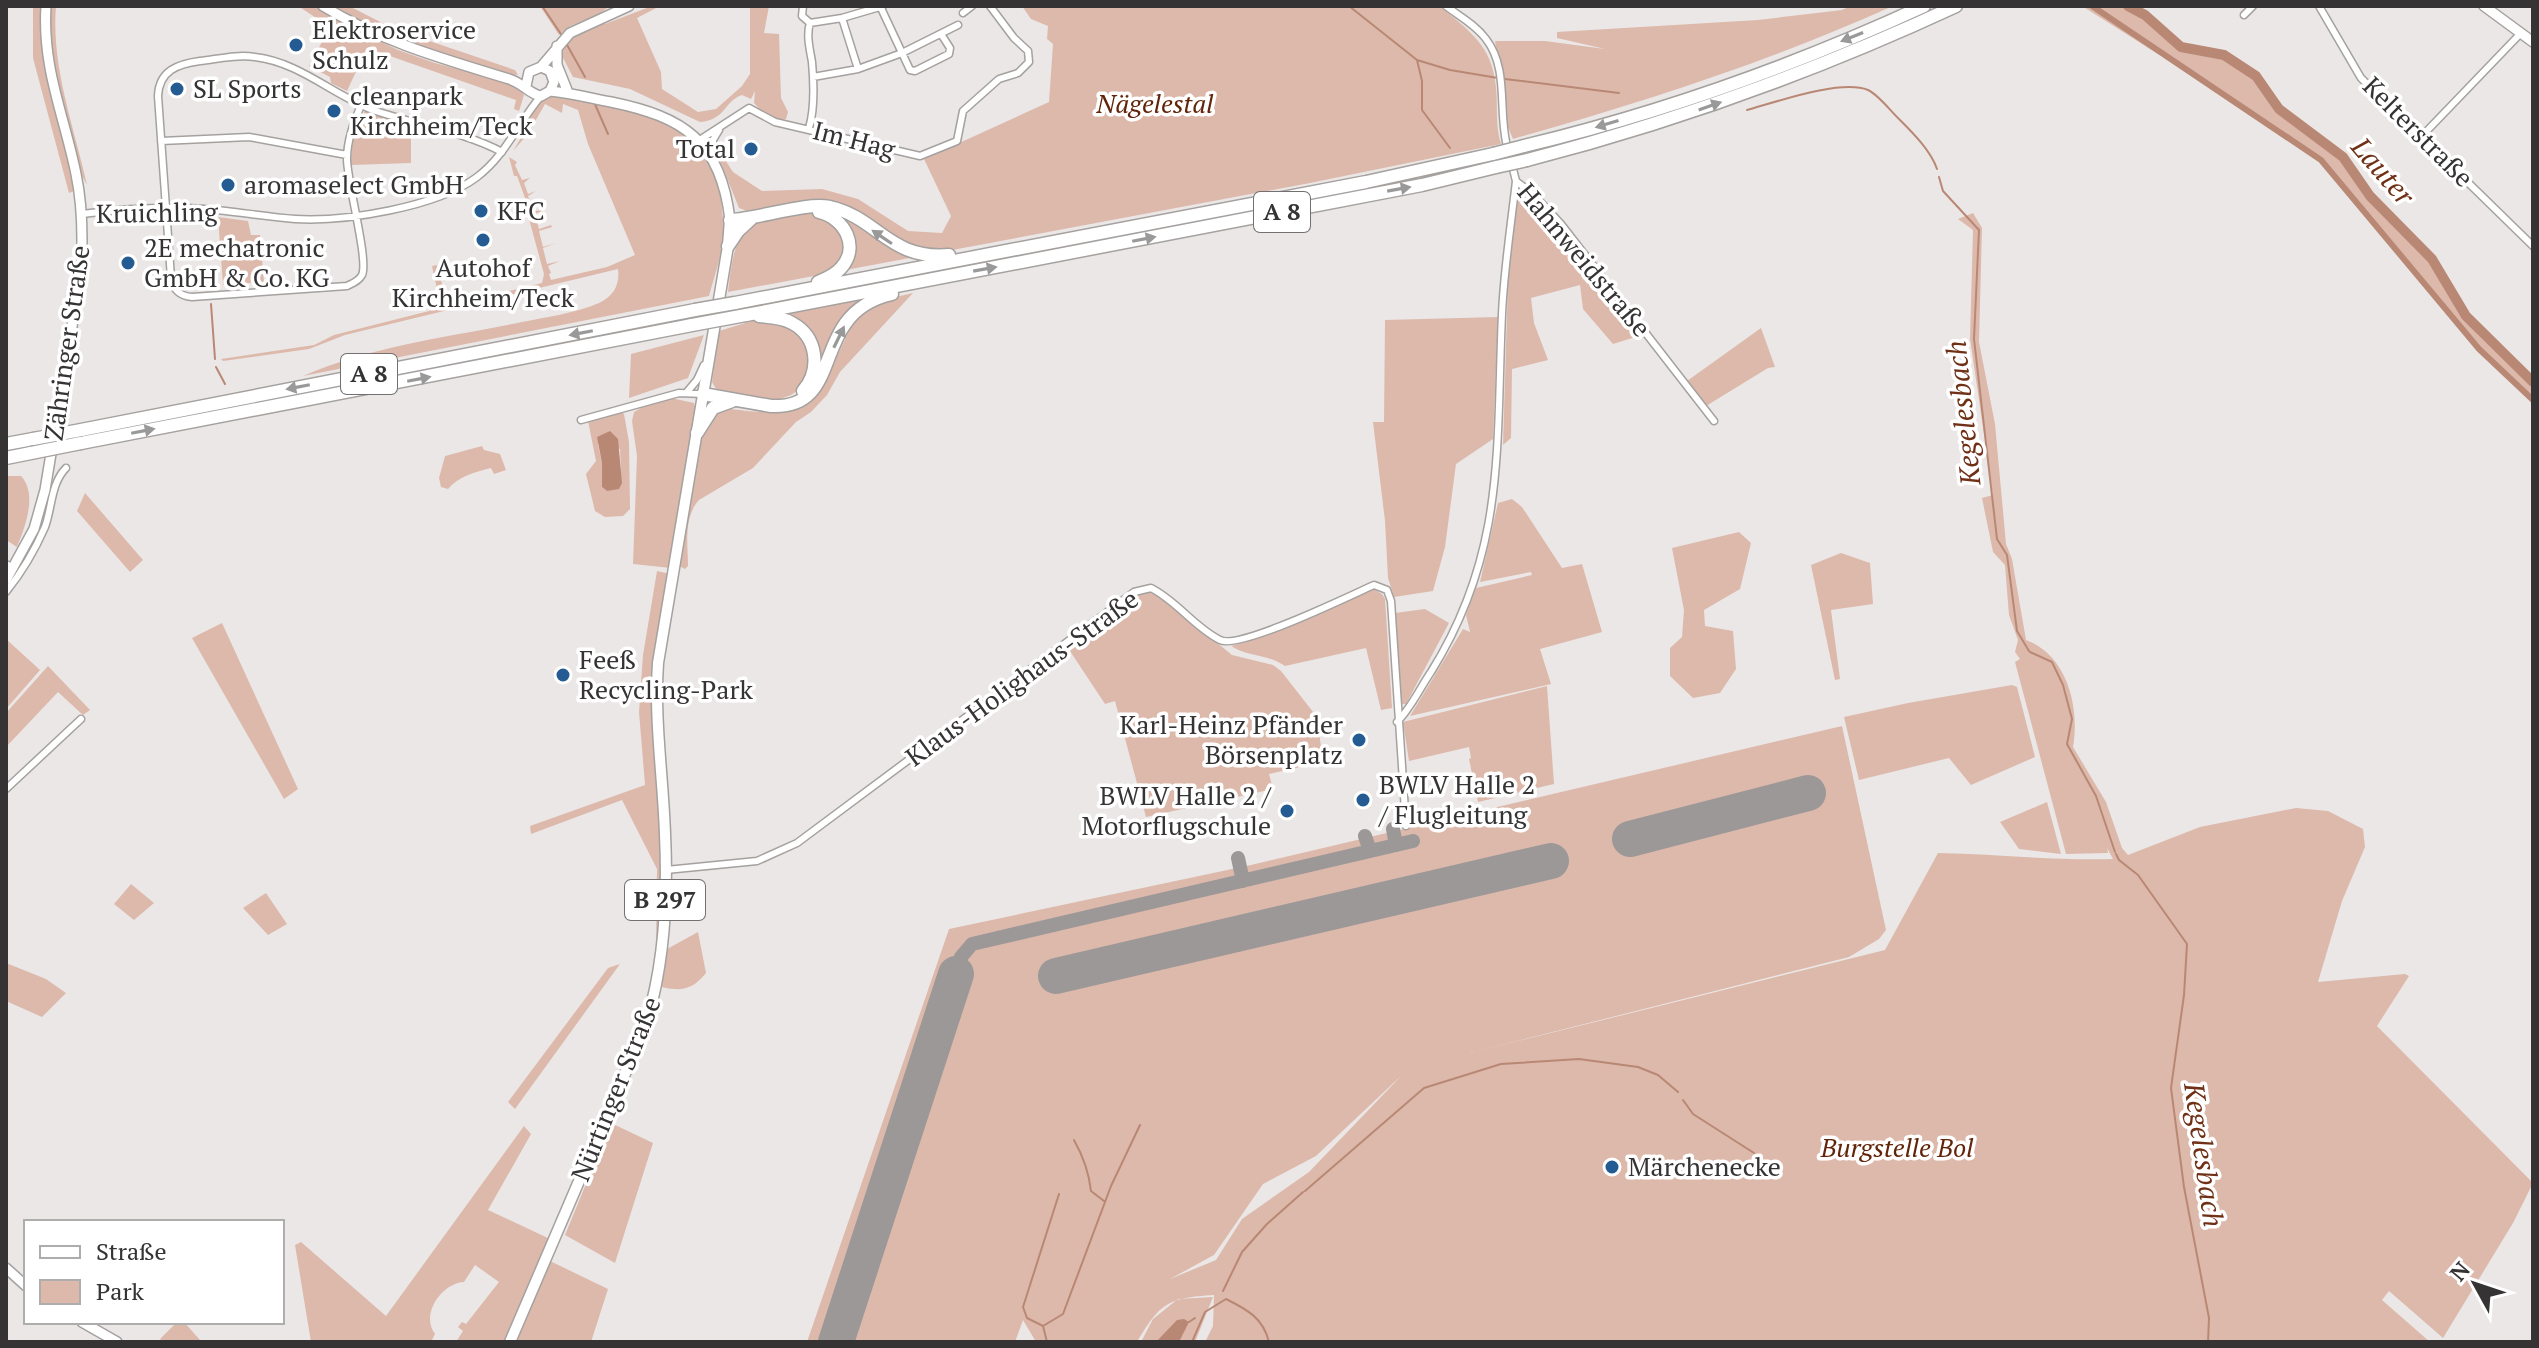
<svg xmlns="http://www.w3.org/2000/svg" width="2539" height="1348" font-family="'PT Serif',serif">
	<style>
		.green { fill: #ddb9ab; fill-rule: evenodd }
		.water { fill: #b98875 }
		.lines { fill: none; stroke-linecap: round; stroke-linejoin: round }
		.stream { stroke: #b98875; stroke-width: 2 }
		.canal { stroke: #b98875; stroke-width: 6 }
		.river { stroke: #b98875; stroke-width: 10 }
		.taxiway { stroke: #9c9898; stroke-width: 14 }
		.runway { stroke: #9c9898; stroke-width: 36 }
		.street-casing { stroke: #a4a19f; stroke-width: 9 }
		.secondary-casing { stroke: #a4a19f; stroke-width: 12 }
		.primary-casing { stroke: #a4a19f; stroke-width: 13 }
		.highway-casing { stroke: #a4a19f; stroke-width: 15 }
		.street { stroke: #fff; stroke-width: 6 }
		.secondary { stroke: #fff; stroke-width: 9 }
		.primary { stroke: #fff; stroke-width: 10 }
		.highway { stroke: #fff; stroke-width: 12 }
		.highway-bridge-casing { stroke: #a4a19f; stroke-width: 15; stroke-linecap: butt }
		.highway-bridge { stroke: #fff; stroke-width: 12 }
		.oneway { fill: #9a9999 }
		.poi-dot { fill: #235b92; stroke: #fff; stroke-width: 3 }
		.labels { text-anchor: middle; stroke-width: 7; stroke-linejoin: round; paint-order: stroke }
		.shield { fill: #fff; stroke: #727070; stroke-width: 2 }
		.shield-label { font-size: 24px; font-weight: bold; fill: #353333 }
		.poi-label { font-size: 26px; fill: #353333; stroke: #fff; text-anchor: start }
		.park-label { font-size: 26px; font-style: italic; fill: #62250a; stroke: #fff }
		.street-label { font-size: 26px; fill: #353333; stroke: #fff }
		.water-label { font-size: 28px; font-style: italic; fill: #6f3016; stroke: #fff }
	</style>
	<rect width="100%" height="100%" fill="#ebe7e6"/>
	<path class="green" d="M 33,6 L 41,6 L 44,68 L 70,164 L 74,191 L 69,193 L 33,58 Z
		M 49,6 L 56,6 C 51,67 74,126 87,185 L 81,174 L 51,66 Z
		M 298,6 L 315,6 L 342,23 L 398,50 L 435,63 L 517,85 L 524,95 L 519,111 L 514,109 L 516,100 L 367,48 L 347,91 L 331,83 L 330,77 L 309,66 L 330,27 Z
		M 330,6 L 349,6 L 394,29 L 515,70 L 518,75 L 498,73 L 378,32 Z
		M 540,6 L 610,6 L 599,14 L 570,26 L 559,35 Z
		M 652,6 L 660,6 L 637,18 L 661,72 L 662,89 L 698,112 L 716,109 L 742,86 L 750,74 L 750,6 L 769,6 L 764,33 L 779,34 L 781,98 L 788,112 L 786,119 L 778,121 L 765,115 L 754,103 L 755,91 L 751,99 L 742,95 C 724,101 726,120 700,122 L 630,89 L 573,77 L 562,56 C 565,37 586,30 601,22 L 605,24 Z
		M 1022,6 L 1440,6 C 1470,32 1492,45 1496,87 C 1498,107 1495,125 1501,144 L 1310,183 L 728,292 C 731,270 732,245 747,228 L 747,211 L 739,208 L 717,153 L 720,152 L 733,172 L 762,191 L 822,189 L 858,199 L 908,231 L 942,233 L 951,216 L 924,159 L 1049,102 L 1053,44 L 1047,39 L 1048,26 L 1031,19 Z
		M 1851,6 L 1893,6 C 1771,61 1643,102 1513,139 L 1507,125 L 1495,41 L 1545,41 L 1605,49 L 1557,38 L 1557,32 L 1758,20 L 1842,10 Z
		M 2082,6 L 2135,6 L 2145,11 L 2182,45 L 2225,53 L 2258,73 L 2281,107 L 2344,155 L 2371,196 L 2435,259 L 2467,314 L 2533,379 L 2533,401 L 2478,350 L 2319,162 L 2161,56 Z
		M 551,94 C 640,110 728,121 723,236 C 722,256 714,277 709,296 L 303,376 C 371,346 449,337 522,322 C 547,317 576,313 599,303 C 614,296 620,284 618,269 L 345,335 L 309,349 L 223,361 L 221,359 L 314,345 L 334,335 L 441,308 L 432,266 L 437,265 L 448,306 L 542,283 L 544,274 L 526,208 L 528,206 L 517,176 L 514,176 L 509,157 L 517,162 L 515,165 L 522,180 L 530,178 L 524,183 L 528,194 L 536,191 L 528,196 L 534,211 L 544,210 L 535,214 L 539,229 L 551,225 L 552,227 L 539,231 L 543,247 L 556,243 L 543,248 L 547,264 L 560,261 L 548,266 L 551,273 L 549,274 L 551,280 L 607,267 L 635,255 L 588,144 L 578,110 L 563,104 L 562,113 L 545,104 L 528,134 L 513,151 L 528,126 L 525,124 L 536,104 L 536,109 L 539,104 L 537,102 Z
		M 365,111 L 405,123 L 411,132 L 411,163 L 351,165 C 352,147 353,125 365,111 Z
		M 1519,189 C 1560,216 1611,294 1642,335 L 1613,344 L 1583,309 L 1580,285 L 1531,298 L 1534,323 L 1548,360 L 1512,369 L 1511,438 L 1503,445 L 1508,280 Z
		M 1973,213 L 1982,228 L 1979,342 L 1995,424 L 2006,544 L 2012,559 L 2026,640 C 2067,655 2080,707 2073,747 L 2106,802 L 2122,848 L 2128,855 L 2200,827 L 2296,808 L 2328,811 L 2363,829 L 2365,847 L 2342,901 L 2318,982 L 2405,974 L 2409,976 L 2377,1026 L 2533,1183 L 2513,1223 L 2443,1338 L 2389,1291 L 2382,1300 L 2430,1342 L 1205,1342 L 1213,1326 L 1214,1295 C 1168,1298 1161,1302 1137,1342 L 1036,1342 L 1023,1320 L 1015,1342 L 807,1342 L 949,929 L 1251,865 L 1842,726 L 1886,930 L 1879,939 L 1849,957 L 1470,1053 L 1885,950 L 1938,853 C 1997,854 2055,861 2113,859 L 2107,848 L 2108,853 L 2066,854 L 2015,662 L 2020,659 L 2015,652 L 2018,640 L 2009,615 L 2005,565 L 1993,552 L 1982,498 L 1993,495 L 1970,339 L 1973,230 L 1958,219 ZM 1402,1075 L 1309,1172 L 1242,1219 L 1216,1260 L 1170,1279 L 1214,1255 L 1263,1184 L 1316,1156 Z
		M 218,217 L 248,221 L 251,235 L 260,235 L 264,282 L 223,285 Z
		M 913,293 L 840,372 L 827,395 L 811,412 L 796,422 L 753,468 L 699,500 C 683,518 688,545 688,566 L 685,569 L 679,566 L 702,434 L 709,418 L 723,408 C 793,417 808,416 840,350 C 846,338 852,322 861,312 C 874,300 896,297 913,293 Z
		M 866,299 L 821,371 L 815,347 L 781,315 Z
		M 1498,317 L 1493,439 L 1456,464 L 1445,547 L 1433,591 L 1394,597 L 1388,578 L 1385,521 L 1373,422 L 1384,422 L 1385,320 Z
		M 755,320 L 787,323 L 808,343 L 810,371 L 797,391 L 791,395 L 777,400 L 765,400 L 716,389 L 712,382 L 719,331 Z
		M 1761,328 L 1775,367 L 1768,368 L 1706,406 L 1687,381 Z
		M 704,335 L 688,378 L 629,398 L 631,354 Z
		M 671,398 L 694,403 L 696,411 L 671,568 L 633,564 L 637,456 L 632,421 L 634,412 L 648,404 Z
		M 621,412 L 624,414 L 629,442 L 630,509 L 623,516 L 605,517 L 595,511 L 586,474 L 596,461 L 588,421 ZM 598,444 L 620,449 L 621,474 L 612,489 L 607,491 L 602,487 L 602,463 Z
		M 482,446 L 484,450 L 500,454 L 506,470 L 494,474 L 491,468 C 475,472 459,476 448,489 L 441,487 L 439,478 L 445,456 Z
		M 6,476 L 21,476 C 38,494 25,527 17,547 L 6,540 Z
		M 85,493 L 143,560 L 130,572 L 77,511 Z
		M 1512,499 L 1522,507 L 1562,568 L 1582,564 L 1602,632 L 1540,649 L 1551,684 L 1410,716 L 1463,629 L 1470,632 L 1466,615 L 1476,588 L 1532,575 L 1531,572 L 1480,582 L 1498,503 Z
		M 1739,532 L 1751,543 L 1740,589 L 1704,610 L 1705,626 L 1733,631 L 1736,669 L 1720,693 L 1693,698 L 1670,676 L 1670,648 L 1682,637 L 1684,610 L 1672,548 Z
		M 1841,553 L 1870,563 L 1873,604 L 1831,610 L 1840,679 L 1835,680 L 1811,565 Z
		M 657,571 L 670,574 L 661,629 L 663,869 L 659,945 L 656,945 L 657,869 L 622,800 L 531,834 L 530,826 L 645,785 L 639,712 L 643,655 Z
		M 1373,589 L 1382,594 L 1385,599 L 1392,708 L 1381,710 L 1366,648 L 1285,666 C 1268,654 1248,657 1231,646 L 1266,636 Z
		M 1143,591 L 1158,595 L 1232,655 L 1273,665 L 1281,671 L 1317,717 L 1323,762 L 1269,774 L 1273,789 L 1146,817 L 1115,701 L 1105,704 L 1066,645 L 1134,595 Z
		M 1425,609 L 1449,623 L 1406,704 L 1399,704 L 1395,613 Z
		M 222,623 L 298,789 L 284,799 L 192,638 Z
		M 6,639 L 40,670 L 6,709 Z
		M 48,666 L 90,710 L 83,715 L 58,692 L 6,747 L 6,713 Z
		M 2012,685 L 2017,687 L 2035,757 L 1971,785 L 1949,758 L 1859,780 L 1844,717 L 1908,703 Z
		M 1547,686 L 1554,784 L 1478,802 L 1469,759 L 1471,758 L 1469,747 L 1409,761 L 1403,722 Z
		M 2047,802 L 2061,854 L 2019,849 L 2000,822 Z
		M 131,884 L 154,903 L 134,920 L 114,904 Z
		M 266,893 L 287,924 L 268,935 L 243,908 Z
		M 698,932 L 706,973 C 693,989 682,992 662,987 L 667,949 Z
		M 6,963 L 46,979 L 66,993 L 42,1017 L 6,1001 L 8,995 L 6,993 Z
		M 620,964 L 515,1109 L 508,1102 L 608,968 Z
		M 611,1123 L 653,1143 L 615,1263 L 565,1235 Z
		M 524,1126 L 531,1134 L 488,1210 L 550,1239 L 506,1342 L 456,1342 L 463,1331 L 458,1327 L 462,1322 L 466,1324 L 499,1282 L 475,1265 L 464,1282 C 442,1283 420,1314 435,1334 L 431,1342 L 311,1342 L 295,1245 L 301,1242 L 386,1316 Z
		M 550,1261 L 608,1289 L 591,1342 L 516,1342 Z
		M 1213,1297 L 1195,1342 L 1141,1342 L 1153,1319 L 1178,1299 Z
		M 177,1322 L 184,1322 L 200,1340 L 163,1342 L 160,1339 Z"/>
	<path class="water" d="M 610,431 L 618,439 L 622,483 L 619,489 L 607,491 L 602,487 L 602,463 L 597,437 Z
		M 1184,1319 L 1189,1322 L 1179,1342 L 1156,1342 L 1177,1320 Z"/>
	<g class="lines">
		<path class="stream" d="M 542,6 L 563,37
			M 1349,6 L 1417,60 L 1450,70 L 1498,78
			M 566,43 L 585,77
			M 1417,60 L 1422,81 L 1422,110 L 1450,148
			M 1505,79 L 1619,93
			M 594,102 L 608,134
			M 1747,110 C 1776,102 1841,79 1868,90 C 1879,95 1891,112 1900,120 C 1913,133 1931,151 1937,169
			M 1939,177 L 1943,191 L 1979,230 L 1974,339 L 1997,539 L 2007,555 L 2017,631 L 2029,651
			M 211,304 L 215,359
			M 216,367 L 225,384
			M 2030,652 L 2052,662 L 2063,685 L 2072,719 L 2067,744 L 2096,796 L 2115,852
			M 2116,854 L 2119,860 L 2138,875 L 2187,944 L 2184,995 L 2171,1088 L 2184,1187 L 2209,1318 L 2208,1342
			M 1683,1100 L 1693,1114 L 1754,1153
			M 1074,1140 C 1083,1156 1089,1173 1091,1191 L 1104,1201
			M 1305,1191 L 1424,1088 L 1501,1064 L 1579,1059 L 1638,1067 L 1658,1075 L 1678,1092
			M 1223,1291 L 1242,1252 L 1267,1224 L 1303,1192
			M 1189,1322 L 1195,1318
			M 1043,1326 L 1063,1314 L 1111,1186 L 1140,1125
			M 1047,1342 L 1043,1326 L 1027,1318 L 1023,1307 L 1059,1194
			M 1192,1342 L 1205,1312 L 1226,1299 C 1248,1310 1263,1318 1269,1342"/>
		<path class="canal" d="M 2092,6 L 2321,160 L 2479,349 L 2533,400"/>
		<path class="river" d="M 2128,6 L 2145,15 L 2181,47 L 2224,55 L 2256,76 L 2279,109 L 2343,157 L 2370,196 L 2432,259 L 2466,316 L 2533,382"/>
		<path class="taxiway" d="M 1393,829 L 1396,845
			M 1365,836 L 1370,851
			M 1238,858 L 1243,881
			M 956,974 L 961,957 L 972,944 L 1413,841"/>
		<path class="runway" d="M 1630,839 L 1808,793
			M 1056,976 L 1551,861
			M 836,1342 L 956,974"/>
		<g class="street-casing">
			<path id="street" d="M 803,6 L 802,16 L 810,23 C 806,35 810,50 812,62 C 814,84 815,108 809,128
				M 1446,6 C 1459,16 1476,25 1486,39 C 1510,70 1497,114 1508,150
				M 2319,6 L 2361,78 L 2533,246
				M 881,8 L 910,70 L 915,71 L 949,54 L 950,48 L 941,34
				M 963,13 L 972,6
				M 2244,15 L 2253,6
				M 842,18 L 858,69
				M 810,23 L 842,18 L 883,6
				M 813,77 L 858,69 L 902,53 L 958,25
				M 361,105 C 354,122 347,140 347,159 C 347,182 369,261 362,275 C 359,281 353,283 347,286 L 192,297 C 179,296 174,290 171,278 L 158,96 C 159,71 177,64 200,61 C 218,59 237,54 255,57 C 299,62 333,95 373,110 C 416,125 462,131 502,152
				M 2421,137 L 2521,33
				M 161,141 L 249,137 L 347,155
				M 698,141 L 749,108 L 775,122 L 920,156 L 957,141 L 963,111 L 999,79 L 1018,73 L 1029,62 L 1028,51 L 1014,38 L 990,6
				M 712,157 L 713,140 L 719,130
				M 1511,161 L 1516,181 L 1535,196 L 1561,224 L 1714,421
				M 82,214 C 122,209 164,206 204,209 C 235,211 265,217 295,219 C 345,222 437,207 477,177 C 506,155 518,123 541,96
				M 687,392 L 697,380 L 704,365
				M 581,420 L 679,393 L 703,394
				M 6,567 L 8,565
				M 6,592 C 22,572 35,550 45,527 C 52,508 51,483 66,468
				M 1397,722 C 1411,708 1420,688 1431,672 C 1506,552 1496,448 1502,314 C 1504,269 1511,225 1516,181
				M 6,789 L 81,719
				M 666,870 L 757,861 L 797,843 L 1134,592 L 1151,588 C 1177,601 1194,627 1220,640 C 1239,650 1349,596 1374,585 L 1387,590 L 1391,601 L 1406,826"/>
		</g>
		<g class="secondary-casing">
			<path id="secondary" d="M 323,6 C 382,42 444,59 509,79 C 523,83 529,94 541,96 L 550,91 L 554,82 L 550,71 L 541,67
				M 2484,6 L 2533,42
				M 557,46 L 557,65 L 567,90
				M 541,67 L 570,33 L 629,6
				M 526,86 L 529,72 L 541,67
				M 550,91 C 571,93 590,98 611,102 C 684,117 721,141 730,220
				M 6,580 L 34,529 L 45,490 L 81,272 C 83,238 83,207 76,174 C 64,115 42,68 46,6
				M 6,1268 L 26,1286
				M 82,1322 L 117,1342"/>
		</g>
		<g class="primary-casing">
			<path id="primary" d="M 510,1342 L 645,1027 C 665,965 668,898 665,834 C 663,776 654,720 658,663 L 728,246 L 730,220"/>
		</g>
		<g class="highway-casing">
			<path id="highway" d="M 1524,146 C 1661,113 1796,65 1924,6
				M 1527,160 C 1675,122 1818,70 1956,6
				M 730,220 C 758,219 805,202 830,207 C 878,218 889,260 949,255
				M 728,246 L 738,231 L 751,219
				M 818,282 C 826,279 835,275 841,268 C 860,247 845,218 819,212
				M 735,303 L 1366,182 L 1493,154
				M 746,315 L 1422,185 L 1496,167
				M 759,316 C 770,317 782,317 792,323 C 818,337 821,370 803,391
				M 703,394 L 771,406 C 827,409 821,357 845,324 C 856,308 874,298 892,294
				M 81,430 L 695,310
				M 697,433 L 713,408 L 732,401
				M 81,443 L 692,325
				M 6,444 L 33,439
				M 6,458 L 31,453"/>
		</g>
		<use href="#street" class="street"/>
		<use href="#secondary" class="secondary"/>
		<use href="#primary" class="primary"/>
		<use href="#highway" class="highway"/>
		<g class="highway-bridge-casing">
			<path id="highway-bridge" d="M 1493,154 L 1524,146
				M 1496,167 L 1527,160
				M 695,310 L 735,303
				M 692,325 L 746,315
				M 33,439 L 81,430
				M 31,453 L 81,443"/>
		</g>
		<use href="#highway-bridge" class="highway-bridge"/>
	</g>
	<defs><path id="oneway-solid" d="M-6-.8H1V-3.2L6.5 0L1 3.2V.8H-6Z" transform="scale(2)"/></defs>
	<g class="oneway">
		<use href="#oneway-solid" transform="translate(1852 37) rotate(158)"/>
		<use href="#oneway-solid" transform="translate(1710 106) rotate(-19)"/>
		<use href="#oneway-solid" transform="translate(1607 124) rotate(163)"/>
		<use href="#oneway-solid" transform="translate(1399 189) rotate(-10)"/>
		<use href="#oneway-solid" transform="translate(882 237) rotate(-146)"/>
		<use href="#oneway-solid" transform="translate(1144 239) rotate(-11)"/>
		<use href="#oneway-solid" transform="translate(985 269) rotate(-10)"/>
		<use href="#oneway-solid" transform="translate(581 333) rotate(169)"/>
		<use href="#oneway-solid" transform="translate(839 337) rotate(-64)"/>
		<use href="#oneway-solid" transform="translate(419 379) rotate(-11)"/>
		<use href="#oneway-solid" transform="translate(298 387) rotate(169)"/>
		<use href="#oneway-solid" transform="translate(143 431) rotate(-11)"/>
	</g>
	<g class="poi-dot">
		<circle cx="296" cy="45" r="8"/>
		<circle cx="177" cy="89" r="8"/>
		<circle cx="334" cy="111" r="8"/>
		<circle cx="751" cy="149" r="8"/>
		<circle cx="228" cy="185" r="8"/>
		<circle cx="481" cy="211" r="8"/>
		<circle cx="483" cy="240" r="8"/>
		<circle cx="128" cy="263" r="8"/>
		<circle cx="563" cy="675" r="8"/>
		<circle cx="1359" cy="740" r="8"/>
		<circle cx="1363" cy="800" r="8"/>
		<circle cx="1287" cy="811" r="8"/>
		<circle cx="1612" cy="1167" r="8"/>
	</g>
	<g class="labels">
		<g class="shield">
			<rect x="1254" y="192" width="56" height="40" rx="6"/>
			<rect x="341" y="354" width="56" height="40" rx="6"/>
			<rect x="625" y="880" width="80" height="40" rx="6"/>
		</g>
		<g class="shield-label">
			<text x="1282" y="220">A 8</text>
			<text x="369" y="382">A 8</text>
			<text x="665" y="908">B 297</text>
		</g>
		<g class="poi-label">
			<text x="312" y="39">Elektroservice<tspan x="312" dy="30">Schulz</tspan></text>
			<text x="193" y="98">SL Sports</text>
			<text x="350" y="105">cleanpark<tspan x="350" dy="30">Kirchheim/Teck</tspan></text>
			<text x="735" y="158" text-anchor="end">Total</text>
			<text x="244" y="194">aromaselect GmbH</text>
			<text x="497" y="220">KFC</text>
			<text x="144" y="257">2E mechatronic<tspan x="144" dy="30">GmbH &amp; Co. KG</tspan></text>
			<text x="483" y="277" text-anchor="middle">Autohof<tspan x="483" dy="30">Kirchheim/Teck</tspan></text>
			<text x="579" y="669">Feeß<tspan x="579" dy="30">Recycling-Park</tspan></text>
			<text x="1343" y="734" text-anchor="end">Karl-Heinz Pfänder<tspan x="1343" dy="30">Börsenplatz</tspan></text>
			<text x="1379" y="794">BWLV Halle 2<tspan x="1379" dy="30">/ Flugleitung</tspan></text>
			<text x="1271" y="805" text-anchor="end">BWLV Halle 2 /<tspan x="1271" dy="30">Motorflugschule</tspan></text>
			<text x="1628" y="1176">Märchenecke</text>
		</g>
		<g class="park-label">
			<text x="1155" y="113">Nägelestal</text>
			<text x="1897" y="1157">Burgstelle Bol</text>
		</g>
		<g class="street-label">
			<text transform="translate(2418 132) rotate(45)" y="9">Kelterstraße</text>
			<text transform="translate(854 140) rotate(14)" y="9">Im Hag</text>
			<text transform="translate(157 213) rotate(-1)" y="9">Kruichling</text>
			<text transform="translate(1584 260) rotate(50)" y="9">Hahnweidstraße</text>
			<text transform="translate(67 343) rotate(-82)" y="9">Zähringer Straße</text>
			<text transform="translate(1022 678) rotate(-36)" y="9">Klaus-Holighaus-Straße</text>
			<text transform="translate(616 1089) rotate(-68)" y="9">Nürtinger Straße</text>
		</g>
		<g class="water-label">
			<text transform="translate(2383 171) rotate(49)" y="10">Lauter</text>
			<text transform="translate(1963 413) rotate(-96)" y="10">Kegelesbach</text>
			<text transform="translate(2204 1155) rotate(82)" y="10">Kegelesbach</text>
		</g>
	</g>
	<rect width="2539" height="1348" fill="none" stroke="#353333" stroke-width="16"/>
	<rect x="24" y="1220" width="260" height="104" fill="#ffffff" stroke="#aeadad" stroke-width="2"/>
	<rect x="40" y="1246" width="40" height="12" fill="#ffffff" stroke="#aeadad" stroke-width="2"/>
	<text x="96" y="1260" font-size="24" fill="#353333">Straße</text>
	<rect x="40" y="1280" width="40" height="24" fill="#ddb9ab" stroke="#aeadad" stroke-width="2"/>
	<text x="96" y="1300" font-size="24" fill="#353333">Park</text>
	<g transform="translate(2475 1284) rotate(310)" stroke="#ffffff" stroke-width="6" paint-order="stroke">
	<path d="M0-6L14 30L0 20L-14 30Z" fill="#353333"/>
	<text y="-12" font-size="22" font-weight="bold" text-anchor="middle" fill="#353333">N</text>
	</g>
</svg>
